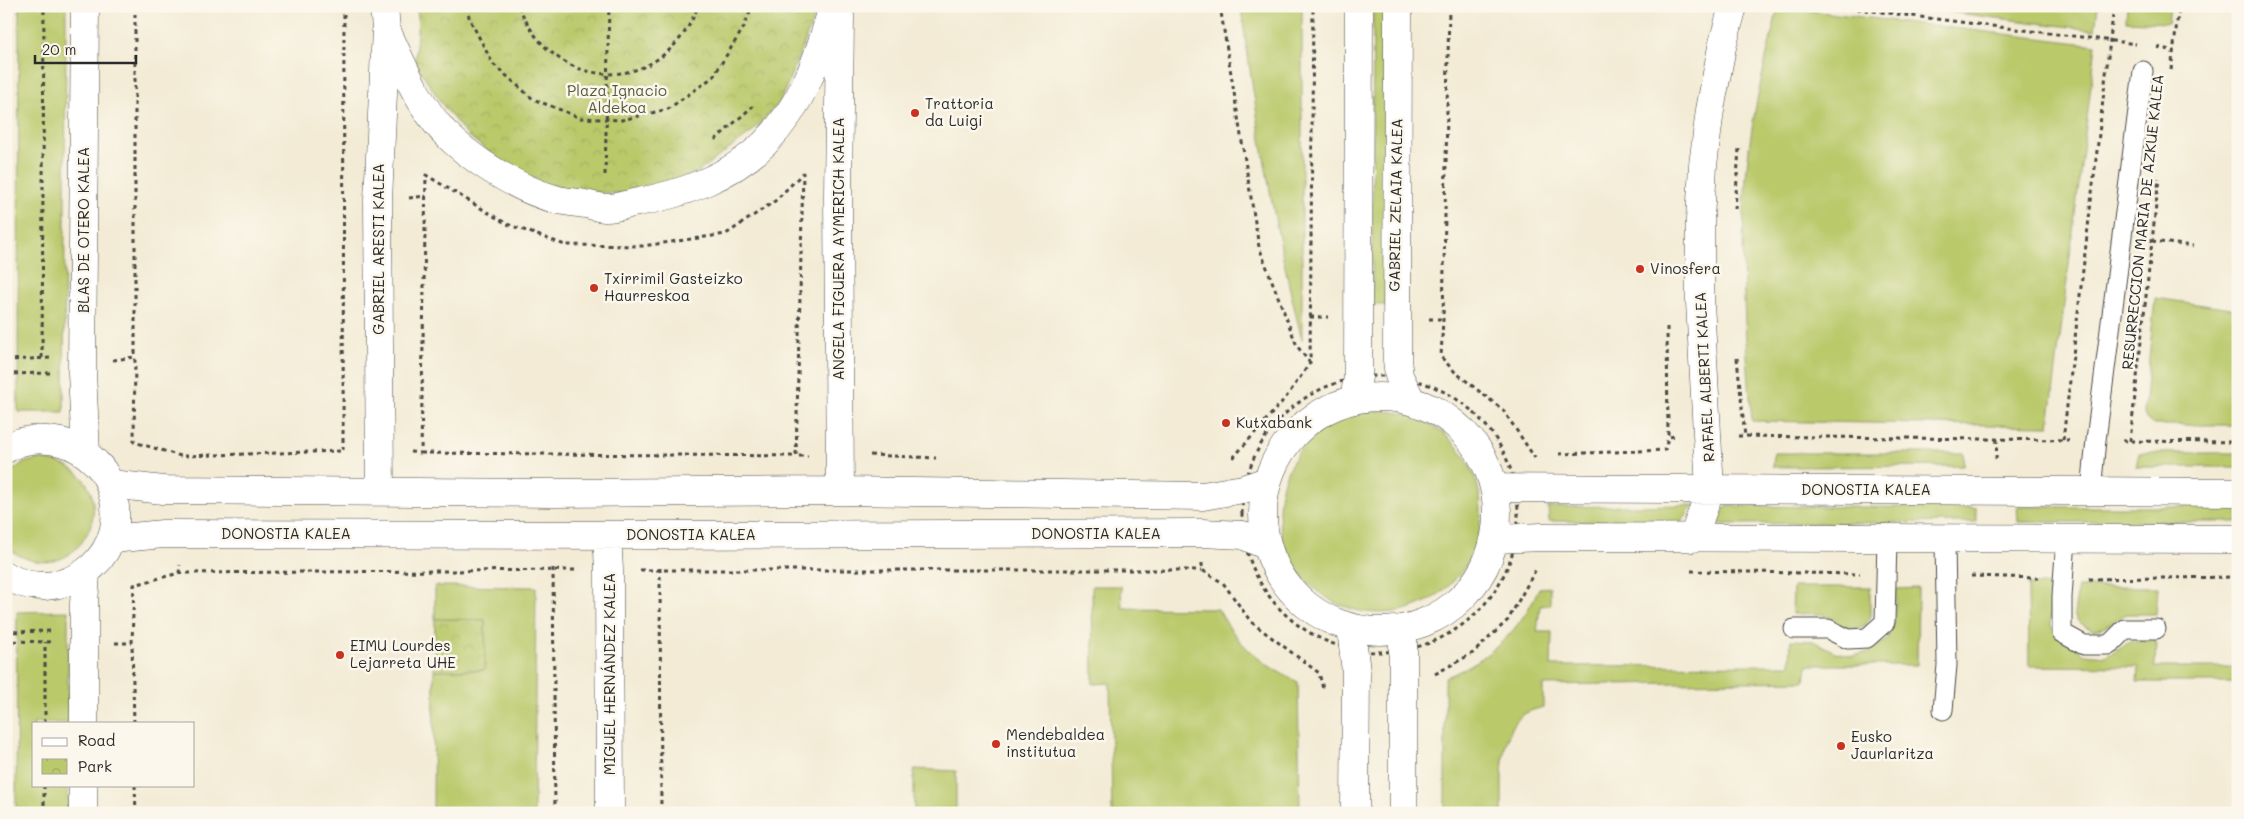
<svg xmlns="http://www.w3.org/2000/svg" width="2244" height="819" font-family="Mali,sans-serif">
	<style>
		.grass { fill: #bac96b; stroke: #727a4b }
		.park { fill: url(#park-crowns); stroke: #727a4b }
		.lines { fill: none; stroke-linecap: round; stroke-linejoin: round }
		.service-casing { stroke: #494844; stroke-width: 21 }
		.minor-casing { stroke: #494844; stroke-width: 29 }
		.path { stroke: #494844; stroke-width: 3; stroke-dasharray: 4 4; stroke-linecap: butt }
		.service { stroke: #fff; stroke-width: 19 }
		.minor { stroke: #fff; stroke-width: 28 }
		.poi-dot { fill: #c8321e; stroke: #fbf7ec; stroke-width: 2 }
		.labels { text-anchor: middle; stroke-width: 5; stroke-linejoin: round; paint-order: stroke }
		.park-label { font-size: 15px; fill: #565a3e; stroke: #fbf7ec }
		.poi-label { font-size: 15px; fill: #2b2b2b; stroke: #fbf7ec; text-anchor: start }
		.street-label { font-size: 15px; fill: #2b2b2b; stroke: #fbf7ec }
	</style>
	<defs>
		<pattern id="park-crowns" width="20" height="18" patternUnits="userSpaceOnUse" patternTransform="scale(1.25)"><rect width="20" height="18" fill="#bac96b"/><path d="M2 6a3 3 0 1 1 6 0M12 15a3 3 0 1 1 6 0" fill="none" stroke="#a0ad5d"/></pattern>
	</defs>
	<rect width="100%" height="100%" fill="#fbf7ec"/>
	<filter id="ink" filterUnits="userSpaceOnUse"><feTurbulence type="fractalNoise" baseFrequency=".02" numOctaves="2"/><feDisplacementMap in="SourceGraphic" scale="10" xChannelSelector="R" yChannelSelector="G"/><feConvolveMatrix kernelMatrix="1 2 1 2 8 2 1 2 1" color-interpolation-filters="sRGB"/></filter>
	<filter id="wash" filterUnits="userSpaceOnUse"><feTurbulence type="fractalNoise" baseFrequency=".0096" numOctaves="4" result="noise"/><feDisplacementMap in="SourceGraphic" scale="20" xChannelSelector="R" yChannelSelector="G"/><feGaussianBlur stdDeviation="1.12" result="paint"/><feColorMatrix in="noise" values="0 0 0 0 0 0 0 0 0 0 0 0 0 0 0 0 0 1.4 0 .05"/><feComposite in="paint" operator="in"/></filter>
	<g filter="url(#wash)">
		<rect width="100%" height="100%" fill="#f3ebd5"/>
		<path class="grass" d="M 19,6 L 66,6 L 64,412 L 18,412 Z
			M 1262,6 L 1302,6 L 1302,340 C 1274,229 1257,121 1241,8 Z
			M 1373,6 L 1387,6 L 1386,305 L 1372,305 Z
			M 1898,6 L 2098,6 L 2095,30 Z
			M 2127,6 L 2170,6 L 2168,23 L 2126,21 Z
			M 1778,7 L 2096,45 L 2049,426 L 1752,421 C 1745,337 1739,251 1747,167 C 1752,113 1766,60 1778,7 Z
			M 2155,298 L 2238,310 L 2238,425 L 2154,425 C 2141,418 2144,412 2145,399 Z
			M1279 512a101 101 0 1 1 202 0a101 101 0 1 1-202 0Z
			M 1774,453 L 1964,453 L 1963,466 L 1773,467 Z
			M 2139,453 L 2238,453 L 2238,467 L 2136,467 Z
			M 38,459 C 141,467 83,607 6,547 L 6,475 L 23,463 Z
			M 1694,505 L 1681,523 L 1549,521 L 1548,507 Z
			M 1727,506 L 1976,508 L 1976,522 L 1716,524 Z
			M 2017,507 L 2238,507 L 2238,522 L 2018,522 Z
			M 2028,585 L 2048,585 L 2051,625 L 2060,637 L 2085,654 L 2105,656 L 2132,641 L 2156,641 L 2155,667 L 2238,667 L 2238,682 L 2137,682 L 2138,667 L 2029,666 Z
			M 435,586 L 536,587 L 534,813 L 433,813 L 434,670 L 484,670 L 485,620 L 435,619 Z
			M 1092,586 L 1121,586 L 1122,608 L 1218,609 C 1238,645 1260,664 1298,682 L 1300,813 L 1112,813 L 1110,683 L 1093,684 Z
			M 1550,587 L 1550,605 L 1540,606 L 1537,632 L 1552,632 L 1551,666 L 1790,665 L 1791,640 L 1813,641 L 1835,652 L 1853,656 L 1868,652 L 1887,640 L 1894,622 L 1896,589 L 1918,588 L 1917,665 L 1807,665 L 1805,681 L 1543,685 L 1543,707 C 1536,709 1526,712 1521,716 C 1497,740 1503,782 1502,813 L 1445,813 L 1445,678 C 1490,658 1519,633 1539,588 Z
			M 1793,587 L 1870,587 L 1870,616 L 1866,625 C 1840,636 1841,619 1820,614 C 1811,613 1801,614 1792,614 Z
			M 2078,587 L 2158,587 L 2156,614 L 2125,614 L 2105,627 L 2095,630 L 2086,627 L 2078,621 L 2074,614 Z
			M 68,611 L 68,723 L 34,723 L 34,785 L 68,785 L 68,813 L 16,813 L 17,612 Z
			M 914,769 L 956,771 L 956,813 L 914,813 Z"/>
		<path class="park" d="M 415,6 L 819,6 L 780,102 L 751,133 L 695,174 L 634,194 L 557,190 L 500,161 L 465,133 L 442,104 L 415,62 L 418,16 Z
			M 435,619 L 485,620 L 485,670 L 434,670 Z"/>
	</g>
	<g filter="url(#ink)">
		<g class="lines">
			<g class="service-casing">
				<path id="service" d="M 2091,491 L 2096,440 L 2143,71
					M 2066,539 L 2062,597 L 2062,633 L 2084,645 L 2109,645 L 2125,629 L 2156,629
					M 1794,629 L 1828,629 L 1848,639 L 1867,638 L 1885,622 L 1887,539
					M 1943,710 L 1947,665 L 1945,539"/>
			</g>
			<g class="minor-casing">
				<path id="minor" d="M 85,6 L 82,373 L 86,453
					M 1398,6 L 1397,360 L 1399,376 L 1411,400
					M 840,16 L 838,197 L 840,491
					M 386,29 C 402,64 417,102 443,131 C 470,159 517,189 555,199 C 564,202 575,202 585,204 C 592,205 600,208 607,208 C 615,208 625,205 633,203 C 680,195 731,177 765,143 C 804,103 818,59 833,6
					M1263 514a117 117 0 1 1 234 0a117 117 0 1 1-234 0Z
					M 1354,399 L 1358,377 L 1359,6
					M 6,449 C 22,438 43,438 61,442 C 75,445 86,453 96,463 C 107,473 111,486 114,500 C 126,561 60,607 6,576
					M 111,484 L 163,490 L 553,493 L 840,491 L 1203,496 L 1243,489 L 1267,481
					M 1494,488 L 2238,492
					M 380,491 L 378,200 L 386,29 L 384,6
					M 607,535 L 609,570 L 610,813
					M 1693,538 L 1710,490 L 1700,302 L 1700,220 L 1703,165 L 1710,110 L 1722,47 L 1733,6
					M 112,539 L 163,534 L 661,535 L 1202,533 L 1243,535 L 1267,546
					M 1495,539 L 1542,537 L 2238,539
					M 1351,628 L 1356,672 L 1355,813
					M 84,723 L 84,604 L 86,573
					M 83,813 L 83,785
					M 1403,813 L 1403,629"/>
			</g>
			<path class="path" d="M 135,6 L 135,357
				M 468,6 L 469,18 L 493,64 L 533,99 L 581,118 L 622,120 L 668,109 L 713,77 L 744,27 L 752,6
				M 519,6 C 554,96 664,97 698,6
				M 1220,6 L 1259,247 L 1297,346 L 1310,363
				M 1449,6 L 1443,319 L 1441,357 L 1455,372 L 1503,410 L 1535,458
				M 1833,6 L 2136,44
				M 2157,47 L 2174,51
				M 2171,70 L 2179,6
				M 715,140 L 753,106
				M 605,175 L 609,6
				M 409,198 L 426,196
				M 1735,209 L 1739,148
				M 2152,241 L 2193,246
				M 1310,317 L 1328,317
				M 1429,319 L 1443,319
				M 1667,327 L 1668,437 L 1677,436
				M 42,358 L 44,6
				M 1737,358 L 1745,437
				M 6,360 L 52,358
				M 113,360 L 135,357 L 134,442 L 184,457
				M 6,374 L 50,373
				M1242 514a138 138 0 1 1 276 0a138 138 0 1 1-276 0Z
				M 1738,436 L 2069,440
				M 2063,440 L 2114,6
				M 2123,441 L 2238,442
				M 2130,441 L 2159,178
				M 410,452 L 421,453 L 426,175 L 507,224 L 565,245 L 643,246 L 726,234 L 775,201 L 803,173 L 796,456 L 808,456
				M 421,453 L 796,456
				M 1559,454 L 1665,450 L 1668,437
				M 870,455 L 936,458
				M 184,456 L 343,451 L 344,6
				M 1233,458 L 1287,396 L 1310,363 L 1313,6
				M 1996,459 L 1997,439
				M 1202,563 L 1202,570 L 1223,583 L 1251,622 L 1319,673 L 1323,689
				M 553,568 L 555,813
				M 660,568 L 661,813
				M 640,570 L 1202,570
				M 1691,571 L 1860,574
				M 179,573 L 578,570
				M 1971,576 L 2038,578
				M 2089,579 L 2238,577
				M 6,632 L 53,631
				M 6,641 L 54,642
				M 115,643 L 132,643
				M 1435,674 L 1473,653 L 1508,620 L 1536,569
				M 45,723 L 45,642
				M 134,723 L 132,643 L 134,585 L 179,573 L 180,565
				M 135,785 L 136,813
				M 44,813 L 44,785"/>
			<use href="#service" class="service"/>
			<use href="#minor" class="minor"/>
		</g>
	</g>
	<g class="poi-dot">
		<circle cx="915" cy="113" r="5"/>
		<circle cx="1640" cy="269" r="5"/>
		<circle cx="594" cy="288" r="5"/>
		<circle cx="1226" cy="423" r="5"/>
		<circle cx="340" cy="655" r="5"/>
		<circle cx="996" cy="744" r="5"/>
		<circle cx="1841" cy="746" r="5"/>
	</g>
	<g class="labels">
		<g class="park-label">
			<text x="617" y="96">Plaza Ignacio<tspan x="617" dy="17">Aldekoa</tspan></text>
		</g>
		<g class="poi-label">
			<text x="925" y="109">Trattoria<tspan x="925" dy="17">da Luigi</tspan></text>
			<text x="1650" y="274">Vinosfera</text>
			<text x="604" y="284">Txirrimil Gasteizko<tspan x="604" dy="17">Haurreskoa</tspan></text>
			<text x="1236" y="428">Kutxabank</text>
			<text x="350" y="651">EIMU Lourdes<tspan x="350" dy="17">Lejarreta UHE</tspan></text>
			<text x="1006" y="740">Mendebaldea<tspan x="1006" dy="17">institutua</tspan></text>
			<text x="1851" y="742">Eusko<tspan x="1851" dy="17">Jaurlaritza</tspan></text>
		</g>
		<g class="street-label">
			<text transform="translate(1396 205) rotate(-89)" y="5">GABRIEL ZELAIA KALEA</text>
			<text transform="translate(2143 222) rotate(-84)" y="5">RESURRECCION MARIA DE AZKUE KALEA</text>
			<text transform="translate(84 230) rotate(-90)" y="5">BLAS DE OTERO KALEA</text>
			<text transform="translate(379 249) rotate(-90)" y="5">GABRIEL ARESTI KALEA</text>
			<text transform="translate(839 249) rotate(-90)" y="5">ANGELA FIGUERA AYMERICH KALEA</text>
			<text transform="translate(1705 377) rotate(-93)" y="5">RAFAEL ALBERTI KALEA</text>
			<text x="1866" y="495">DONOSTIA KALEA</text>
			<text x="286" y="539">DONOSTIA KALEA</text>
			<text x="1096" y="539">DONOSTIA KALEA</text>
			<text x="691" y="540">DONOSTIA KALEA</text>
			<text transform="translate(610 674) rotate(-90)" y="5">MIGUEL HERNÁNDEZ KALEA</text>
		</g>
	</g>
	<rect width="2244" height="819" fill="none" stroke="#fbf7ec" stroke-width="25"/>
	<rect x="32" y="722" width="162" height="65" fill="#fbf7ec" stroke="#a8a59f"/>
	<rect x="42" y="738" width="25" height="8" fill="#ffffff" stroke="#a8a59f"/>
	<text x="78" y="746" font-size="15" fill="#2b2b2b">Road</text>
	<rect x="42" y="759" width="25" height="15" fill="url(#park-crowns)" stroke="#a8a59f"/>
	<text x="78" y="772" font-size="15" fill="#2b2b2b">Park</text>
	<path d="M35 55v8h101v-8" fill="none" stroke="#2b2b2b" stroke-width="2.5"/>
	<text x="42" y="55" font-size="15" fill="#2b2b2b" stroke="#fbf7ec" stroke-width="4" paint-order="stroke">20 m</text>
</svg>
